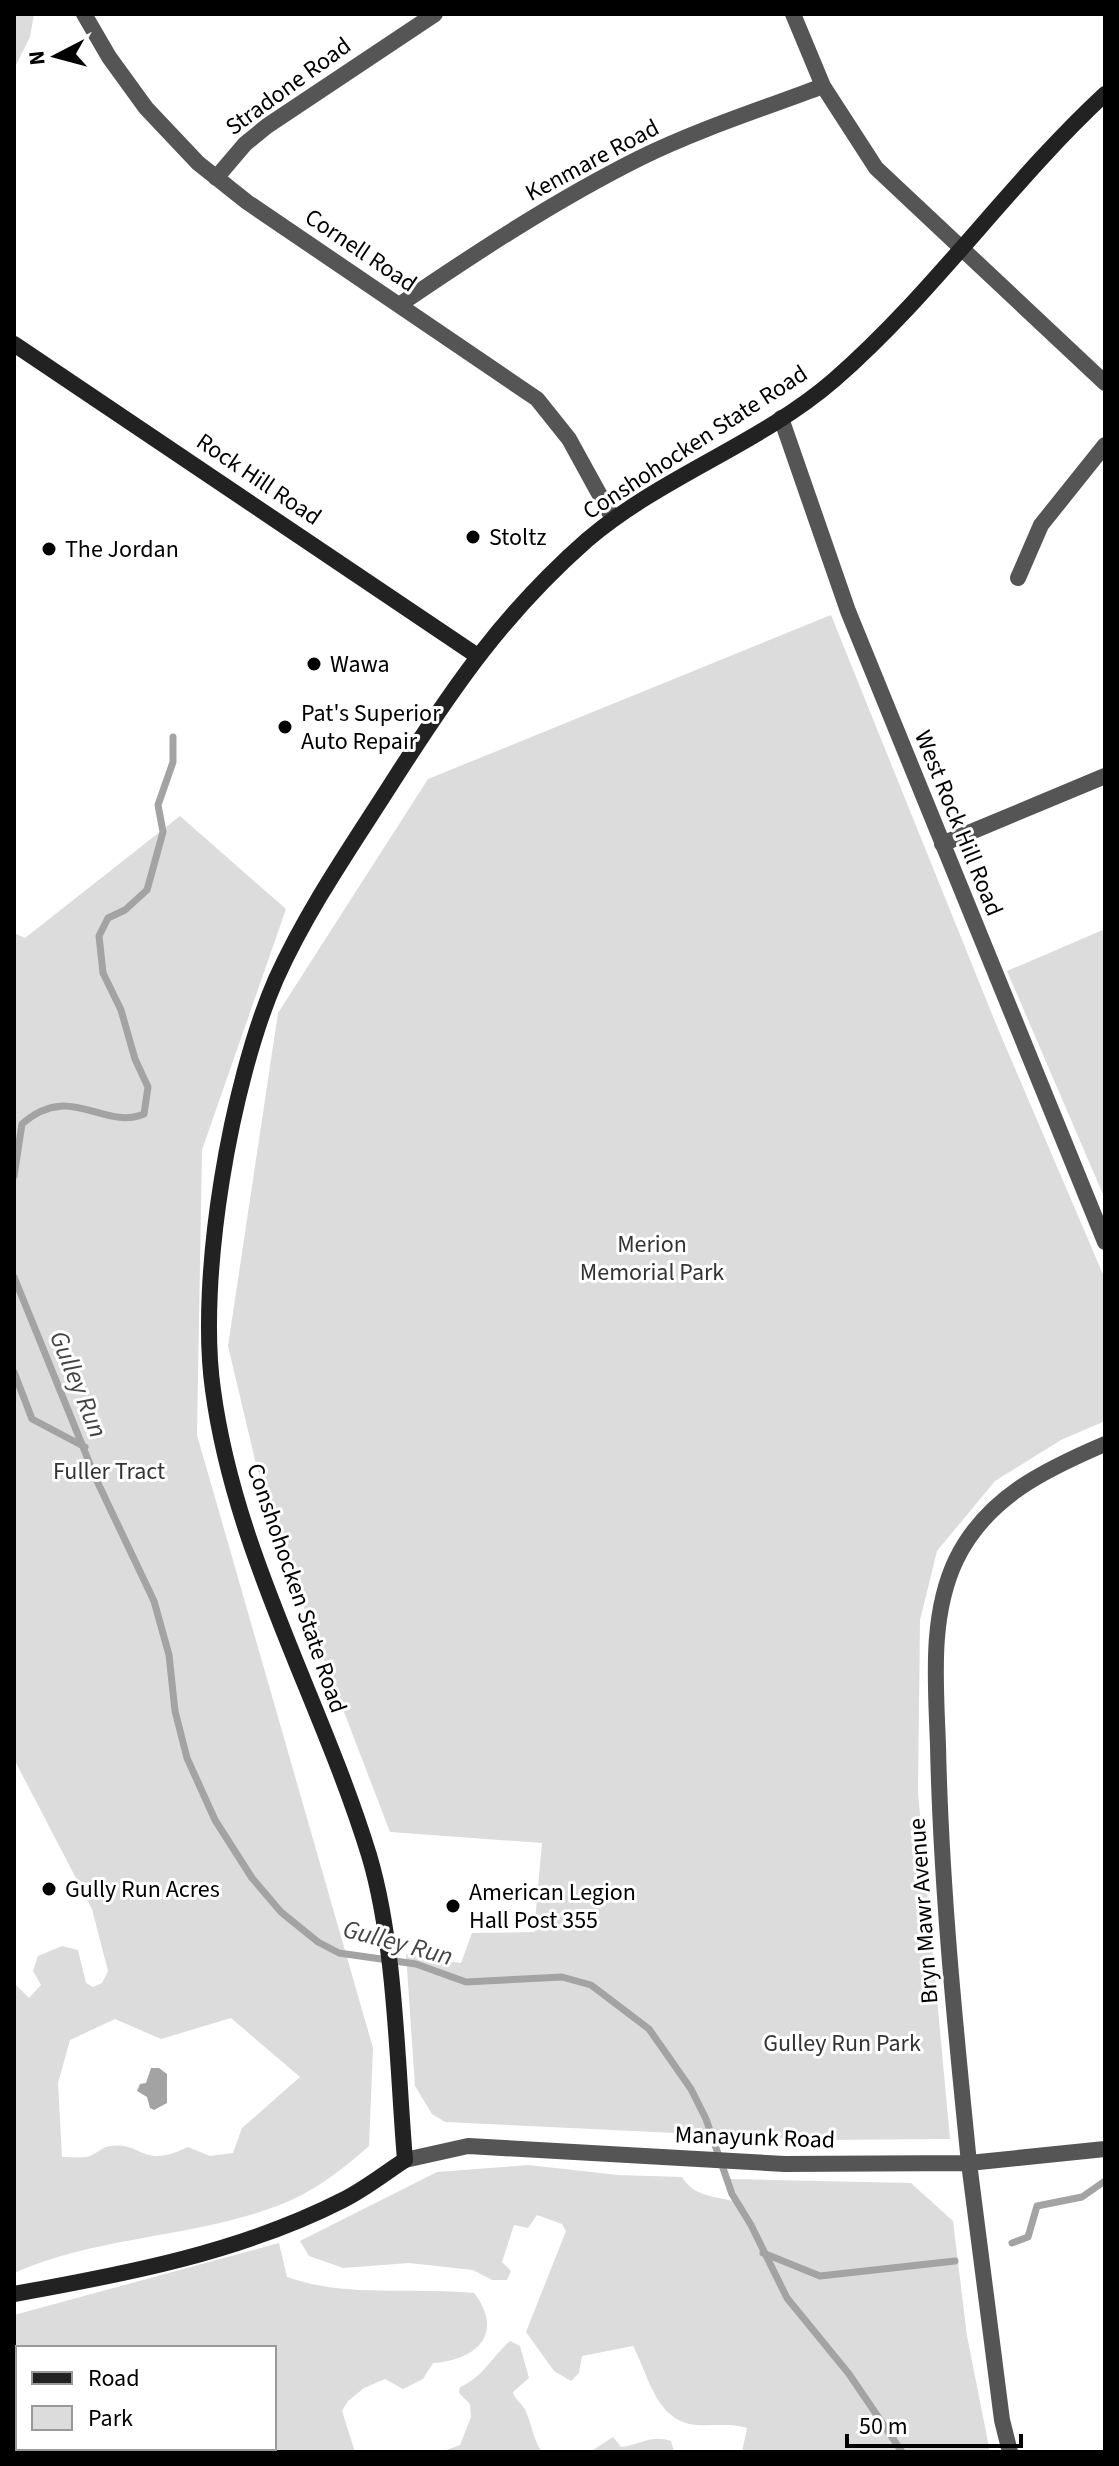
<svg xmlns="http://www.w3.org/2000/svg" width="1119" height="2466" font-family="'Source Sans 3',sans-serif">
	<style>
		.green { fill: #dcdcdc; fill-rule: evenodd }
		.water { fill: #a3a3a3 }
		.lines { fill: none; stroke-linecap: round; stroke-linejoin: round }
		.stream { stroke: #a3a3a3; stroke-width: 7 }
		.minor { stroke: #555; stroke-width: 16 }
		.tertiary { stroke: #555; stroke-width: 16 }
		.secondary { stroke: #222; stroke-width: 16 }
		.poi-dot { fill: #000; stroke: #fff; stroke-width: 3 }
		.labels { text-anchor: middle; stroke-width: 6; stroke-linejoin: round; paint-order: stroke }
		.street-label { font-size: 24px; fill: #000; stroke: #fff }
		.poi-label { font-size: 24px; fill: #000; stroke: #fff; text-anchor: start }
		.park-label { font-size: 24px; fill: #333; stroke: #fff }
		.water-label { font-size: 26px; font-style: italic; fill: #444; stroke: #fff }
	</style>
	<rect width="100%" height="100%" fill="#fff"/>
	<path class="green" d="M 14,14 L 34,14 L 30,37 L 14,69 Z
		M 831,615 L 996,1024 L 1105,1279 L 1105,1421 L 1061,1440 L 995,1481 L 937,1551 L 920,1620 L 918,1793 L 950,2139 L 820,2140 L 445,2122 L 432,2114 L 415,2086 L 406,1954 L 461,1963 L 472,1933 L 534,1932 L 542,1843 L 390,1832 L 280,1545 L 255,1460 L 228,1346 L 278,1013 L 428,779 Z
		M 180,816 L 286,909 L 202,1150 L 197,1435 L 373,2048 L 369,2146 C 341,2171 312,2193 277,2206 C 192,2238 97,2236 14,2273 L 14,1983 L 29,1998 L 41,1985 L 33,1971 L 38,1956 L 62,1946 L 78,1950 L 86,1983 L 93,1987 L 102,1983 L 108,1971 L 92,1909 L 14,1759 L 14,933 L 25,938 ZM 231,2018 L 300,2077 L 242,2128 L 233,2153 L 210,2156 L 188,2147 C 141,2170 143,2141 110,2146 C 102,2147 95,2155 87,2157 C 79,2158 70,2157 62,2157 L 58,2083 L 70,2040 L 115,2019 L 161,2039 Z
		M 1105,929 L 1105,1199 L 1007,971 Z
		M 528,2165 L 618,2175 L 682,2177 C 694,2198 718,2196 740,2203 L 729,2179 L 911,2183 L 953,2221 L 967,2336 L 990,2452 L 742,2452 L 747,2428 C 730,2423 714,2426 697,2425 C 656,2422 649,2376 633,2346 L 582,2356 L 579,2373 L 571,2381 L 554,2371 L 526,2332 L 566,2231 L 562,2224 L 537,2215 L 528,2228 L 514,2225 L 502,2262 L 511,2271 L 507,2280 L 492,2280 L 473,2270 L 409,2263 L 343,2268 L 309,2256 L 300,2241 L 437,2172 Z
		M 279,2243 L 287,2277 C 346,2298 412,2287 474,2293 C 505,2333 477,2360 433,2363 L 423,2379 L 403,2389 L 385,2379 L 364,2388 L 348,2401 L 342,2411 L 355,2452 L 15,2452 L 14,2315 ZM 274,2348 L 274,2448 L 18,2448 L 18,2348 Z
		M 510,2341 L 520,2346 L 529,2378 L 513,2392 C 515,2400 520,2401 524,2408 C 532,2422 532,2438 542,2452 L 441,2452 L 460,2445 L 471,2417 L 470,2404 L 459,2393 L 460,2387 C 482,2378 492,2357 510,2341 Z
		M 613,2437 L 621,2447 C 640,2445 652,2434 671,2441 L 674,2452 L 590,2452 Z"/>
	<path class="water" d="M 151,2068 L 159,2068 L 167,2074 L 167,2103 L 154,2110 L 150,2108 L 147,2097 L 137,2091 L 140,2084 L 146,2083 Z"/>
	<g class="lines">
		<path class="stream" d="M 14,1176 L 22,1124 C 70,1081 103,1131 144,1114 L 148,1087 L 135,1059 L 121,1010 L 103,973 L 99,936 L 108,918 L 125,910 L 147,890 L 163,832 L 158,805 L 173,762 L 173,737
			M 14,1277 L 96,1479 L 154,1601 L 169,1655 L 175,1711 L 187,1758 L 215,1820 L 252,1878 L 281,1912 L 318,1942 L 339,1953 L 416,1964 L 466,1982 L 562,1977 L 591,1985 L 649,2029 L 691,2089 L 706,2119 L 732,2194 L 751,2225 L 787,2298 L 849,2374 L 902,2452
			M 14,1372 L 32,1419 L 85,1447
			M 1012,2243 L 1028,2237 L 1037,2206 L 1082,2197 L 1105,2181
			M 763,2253 L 820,2276 L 955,2261"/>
		<path class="minor" d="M 84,14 L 109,57 L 146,108 L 198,163 L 247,202 L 537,399 L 569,439 L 613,519
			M 793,14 L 823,86 L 876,168 L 1105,383
			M 216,178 L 245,144 L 267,126 L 435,14
			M 399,305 C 477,252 556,200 640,158 C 699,129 762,109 823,86
			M 781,418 L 848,611 L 1105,1242
			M 1018,578 L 1041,525 L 1105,445
			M 942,844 L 1105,776
			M 969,2163 C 955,2024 941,1886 938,1746 C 936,1685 929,1617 956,1560 C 986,1498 1044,1470 1105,1444"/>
		<path class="tertiary" d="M 405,2160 L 468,2146 L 785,2164 L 969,2163 L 1105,2149
			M 969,2163 L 1002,2420 L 1010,2452"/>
		<path class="secondary" d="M 14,344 L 476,655
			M 14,2294 C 126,2274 241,2252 343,2200 C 365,2189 385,2173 405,2160 C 397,2066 396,1945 369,1855 C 321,1699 235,1554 213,1390 C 197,1278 231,1082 276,979 C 308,908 353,844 395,778 C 454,686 504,613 587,540 C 662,476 760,444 834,380 C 933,294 1009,183 1105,94"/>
	</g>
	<g class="poi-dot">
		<circle cx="473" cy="537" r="8"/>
		<circle cx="49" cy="549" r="8"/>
		<circle cx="314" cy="664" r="8"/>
		<circle cx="285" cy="727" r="8"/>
		<circle cx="49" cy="1889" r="8"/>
		<circle cx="453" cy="1906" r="8"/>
	</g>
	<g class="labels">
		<g class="street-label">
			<text transform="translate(288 86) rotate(-36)" y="8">Stradone Road</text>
			<text transform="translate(592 160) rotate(-28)" y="8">Kenmare Road</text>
			<text transform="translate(361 250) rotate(34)" y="8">Cornell Road</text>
			<text transform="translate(695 442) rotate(-33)" y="8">Conshohocken State Road</text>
			<text transform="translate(259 479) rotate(34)" y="8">Rock Hill Road</text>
			<text transform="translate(959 823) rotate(68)" y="8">West Rock Hill Road</text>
			<text transform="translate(297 1588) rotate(71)" y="8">Conshohocken State Road</text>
			<text transform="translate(923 1911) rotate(-94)" y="8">Bryn Mawr Avenue</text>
			<text transform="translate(755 2137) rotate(2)" y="8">Manayunk Road</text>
		</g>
		<g class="poi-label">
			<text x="489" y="545">Stoltz</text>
			<text x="65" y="557">The Jordan</text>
			<text x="330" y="672">Wawa</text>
			<text x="301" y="721">Pat's Superior<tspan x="301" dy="28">Auto Repair</tspan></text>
			<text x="65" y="1897">Gully Run Acres</text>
			<text x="469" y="1900">American Legion<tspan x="469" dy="28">Hall Post 355</tspan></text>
		</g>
		<g class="park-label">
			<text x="652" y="1252">Merion<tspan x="652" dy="28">Memorial Park</tspan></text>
			<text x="109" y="1479">Fuller Tract</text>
			<text x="842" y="2051">Gulley Run Park</text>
		</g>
		<g class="water-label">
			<text transform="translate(79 1384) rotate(68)" y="9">Gulley Run</text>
			<text transform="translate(398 1942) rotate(15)" y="9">Gulley Run</text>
		</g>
	</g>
	<rect width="1119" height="2466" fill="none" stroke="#000000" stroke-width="32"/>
	<rect x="16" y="2346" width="260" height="104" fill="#ffffff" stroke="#999999" stroke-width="2"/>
	<rect x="32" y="2372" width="40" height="12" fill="#222222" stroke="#999999" stroke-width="2"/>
	<text x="88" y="2386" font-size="24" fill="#000000">Road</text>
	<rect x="32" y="2406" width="40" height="24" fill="#dcdcdc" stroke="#999999" stroke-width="2"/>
	<text x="88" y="2426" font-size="24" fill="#000000">Park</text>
	<g transform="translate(56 56) rotate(264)" stroke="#ffffff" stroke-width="6" paint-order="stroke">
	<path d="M0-6L14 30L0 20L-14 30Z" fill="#000000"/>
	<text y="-12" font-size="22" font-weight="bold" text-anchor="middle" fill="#000000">N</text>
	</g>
	<path d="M847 2434v12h174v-12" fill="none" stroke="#000000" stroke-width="4"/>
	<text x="859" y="2434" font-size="24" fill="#000000" stroke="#ffffff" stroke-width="6" paint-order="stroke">50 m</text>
</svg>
